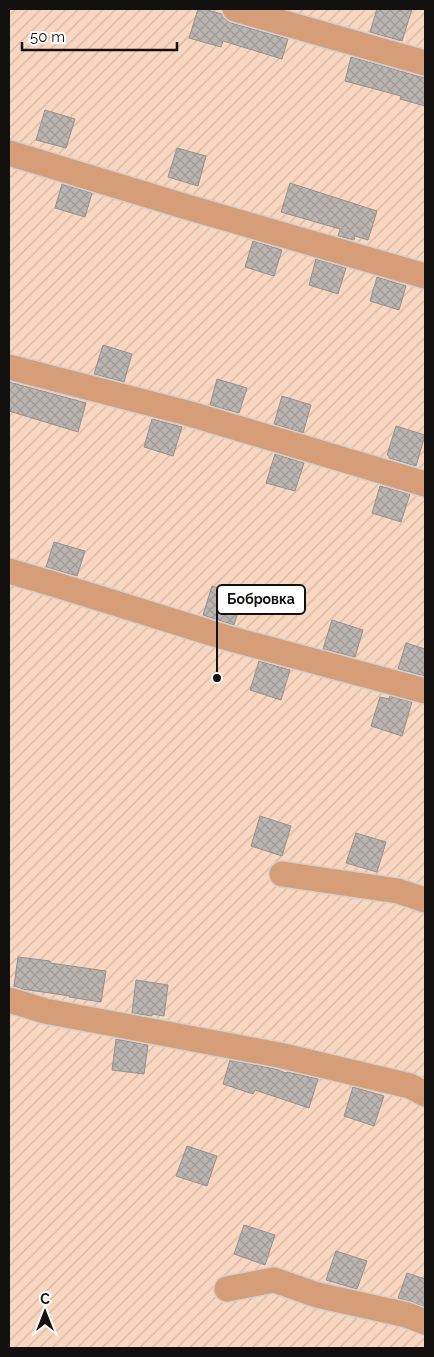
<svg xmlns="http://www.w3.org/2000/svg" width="434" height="1357" font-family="Raleway,sans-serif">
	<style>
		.garden { fill: url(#garden-furrows) }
		.building { fill: url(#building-cross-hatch); stroke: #97918e }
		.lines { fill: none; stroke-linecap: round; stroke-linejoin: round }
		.minor-casing { stroke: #d4cfcb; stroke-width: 28 }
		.minor { stroke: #d59e78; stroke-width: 25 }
		.leader { fill: none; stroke: #13110f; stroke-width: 2 }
		.callout-dot { fill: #13110f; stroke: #fff; stroke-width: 2 }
		.callout { fill: #fff; stroke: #13110f; stroke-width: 2 }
		.callout-label { font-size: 14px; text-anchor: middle; font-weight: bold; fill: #13110f }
	</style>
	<defs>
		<pattern id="garden-furrows" width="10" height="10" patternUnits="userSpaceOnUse" patternTransform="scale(1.25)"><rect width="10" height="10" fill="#f9d6c0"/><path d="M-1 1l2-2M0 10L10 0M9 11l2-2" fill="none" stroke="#d5b7a4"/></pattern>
		<pattern id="building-cross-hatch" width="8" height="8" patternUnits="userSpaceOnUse" patternTransform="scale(1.25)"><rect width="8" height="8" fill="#bbb5b2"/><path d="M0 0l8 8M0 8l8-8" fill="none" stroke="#a09b98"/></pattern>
	</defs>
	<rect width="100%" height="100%" fill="#f9f3ef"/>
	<path class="garden" d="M 9,9 L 425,9 L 425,1348 L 9,1348 Z"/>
	<path class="building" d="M 198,9 L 204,9 L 222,14 L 225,19 L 231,23 L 288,39 L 282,59 L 223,41 L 221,47 L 189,38 Z
		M 377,9 L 412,9 L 402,41 L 370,32 Z
		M 351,57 L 421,77 L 425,77 L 425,106 L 400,99 L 401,96 L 345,81 Z
		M 45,110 L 75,119 L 66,148 L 36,140 Z
		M 177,148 L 206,156 L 198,186 L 168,177 Z
		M 290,183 L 377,211 L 368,240 L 355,236 L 354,240 L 338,236 L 340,229 L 281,212 Z
		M 62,184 L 92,193 L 85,217 L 55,208 Z
		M 253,241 L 282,250 L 274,276 L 245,267 Z
		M 316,259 L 346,268 L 338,294 L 309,285 Z
		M 377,277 L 406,286 L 399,310 L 370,301 Z
		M 103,345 L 132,354 L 124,382 L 94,374 Z
		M 217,379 L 247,388 L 239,413 L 210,405 Z
		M 9,382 L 86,403 L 78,432 L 9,411 Z
		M 282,396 L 311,405 L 303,433 L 274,424 Z
		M 152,419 L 182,427 L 173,456 L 144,447 Z
		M 396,426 L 425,435 L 416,466 L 389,458 L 389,456 L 387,455 Z
		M 275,454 L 304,463 L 295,491 L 266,483 Z
		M 380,486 L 410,494 L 401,522 L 372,513 Z
		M 54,542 L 85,551 L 77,576 L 46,567 Z
		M 212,586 L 243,596 L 234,625 L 203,615 Z
		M 332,620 L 363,630 L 355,657 L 323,649 Z
		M 406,643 L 425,649 L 425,676 L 398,669 Z
		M 259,661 L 290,670 L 281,700 L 250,690 Z
		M 390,696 L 412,702 L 402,736 L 371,726 L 380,697 L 389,699 Z
		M 260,816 L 291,826 L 282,856 L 251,846 Z
		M 356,833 L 386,842 L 377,872 L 346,863 Z
		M 18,957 L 50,961 L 50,963 L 106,971 L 101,1002 L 69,997 L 70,996 L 22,989 L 14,986 Z
		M 136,980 L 168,985 L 164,1016 L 152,1014 L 152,1016 L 132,1013 Z
		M 116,1039 L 148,1045 L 144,1074 L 112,1070 Z
		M 230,1060 L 275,1069 L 286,1073 L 287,1072 L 318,1079 L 309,1108 L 255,1090 L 253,1094 L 223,1084 Z
		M 353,1087 L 384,1096 L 374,1126 L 344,1116 Z
		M 187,1146 L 217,1156 L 207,1186 L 176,1176 Z
		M 244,1225 L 275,1235 L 265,1265 L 234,1254 Z
		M 336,1251 L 367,1261 L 357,1289 L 326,1280 Z
		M 407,1273 L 425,1279 L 425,1307 L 412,1302 L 398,1298 Z"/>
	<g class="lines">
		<g class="minor-casing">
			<path id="minor" d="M 235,9 L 425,63
				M 9,153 L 187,207 L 425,276
				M 9,367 L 187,413 L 425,484
				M 9,571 L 60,586 L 224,637 L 425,691
				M 282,874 L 398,891 L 425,900
				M 9,1000 L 45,1011 L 279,1055 L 410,1086 L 425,1094
				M 227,1289 L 274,1280 L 317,1295 L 407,1315 L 425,1322"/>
		</g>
		<use href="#minor" class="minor"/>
	</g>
	<path class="leader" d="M217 678L217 600"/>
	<circle class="callout-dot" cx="217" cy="678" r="5"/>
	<rect class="callout" x="217" y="585" width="88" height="29" rx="5"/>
	<g class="callout-label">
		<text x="261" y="604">Бобровка</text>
	</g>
	<rect width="434" height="1357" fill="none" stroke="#13110f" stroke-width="20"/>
	<g transform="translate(45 1312)" stroke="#ffffff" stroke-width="4" paint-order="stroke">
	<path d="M0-4L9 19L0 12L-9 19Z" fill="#13110f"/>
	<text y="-8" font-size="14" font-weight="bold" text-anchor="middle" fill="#13110f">С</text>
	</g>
	<path d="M22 42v8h155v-8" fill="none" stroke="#13110f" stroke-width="2.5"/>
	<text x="30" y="42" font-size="15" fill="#13110f" stroke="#ffffff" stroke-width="4" paint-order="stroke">50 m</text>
</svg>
